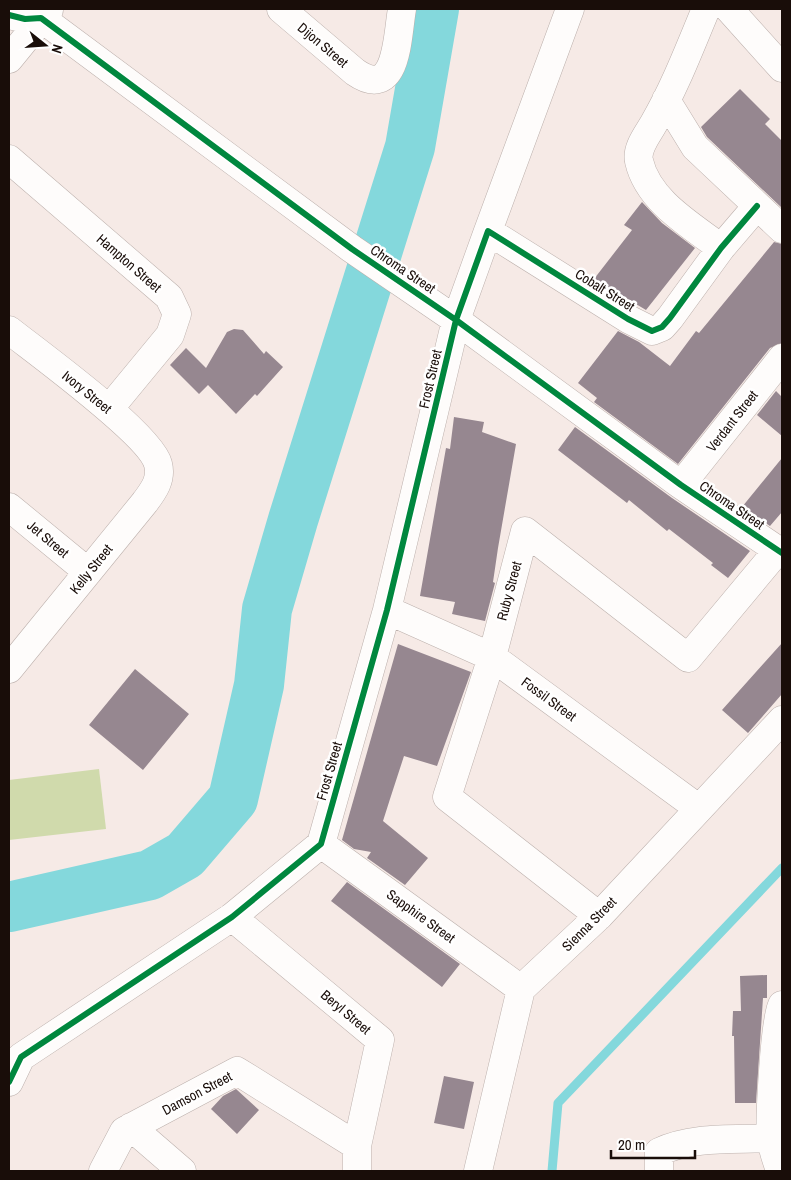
<svg xmlns="http://www.w3.org/2000/svg" width="791" height="1180" font-family="'Archivo Narrow',sans-serif">
	<style>
		.grass { fill: #d0daac }
		.lines { fill: none; stroke-linecap: round; stroke-linejoin: round }
		.stream { stroke: #84d8dc; stroke-width: 9 }
		.river { stroke: #84d8dc; stroke-width: 50 }
		.building { fill: #968790 }
		.street-casing { stroke: #bcb0ac; stroke-width: 29 }
		.street { stroke: #fefcfb; stroke-width: 28 }
		.cycleway-casing { stroke: #fff; stroke-width: 9 }
		.cycleway { stroke: #00873e; stroke-width: 6 }
		.labels { text-anchor: middle; stroke-width: 5; stroke-linejoin: round; paint-order: stroke }
		.street-label { font-size: 14px; fill: #190d09; stroke: #fff }
	</style>
	<rect width="100%" height="100%" fill="#f6eae6"/>
	<path class="grass" d="M 99,769 L 106,829 L 9,840 L 9,780 Z"/>
	<g class="lines">
		<path class="stream" d="M 552,1171 L 558,1103 L 782,868"/>
		<path class="river" d="M 9,907 L 150,875 L 185,855 L 233,799 L 259,685 L 267,609 L 293,520 L 410,147 L 434,9"/>
	</g>
	<path class="building" d="M 740,89 L 770,119 L 765,124 L 782,141 L 782,208 L 707,137 L 701,127 Z
		M 642,202 L 662,223 L 695,248 L 646,310 L 594,279 L 632,230 L 624,225 Z
		M 774,242 L 782,244 L 782,343 L 770,348 L 678,464 L 594,402 L 597,398 L 578,383 L 618,331 L 639,342 L 670,366 L 696,331 L 699,333 Z
		M 234,329 L 243,330 L 264,354 L 266,351 L 283,367 L 257,396 L 255,394 L 236,414 L 208,385 L 199,394 L 170,365 L 186,348 L 206,368 L 227,332 Z
		M 776,391 L 782,397 L 782,436 L 757,415 Z
		M 454,417 L 484,422 L 482,432 L 516,444 L 498,548 L 493,582 L 495,583 L 485,621 L 452,614 L 455,602 L 420,596 L 446,448 L 450,449 Z
		M 575,427 L 672,498 L 750,551 L 728,578 L 711,565 L 713,563 L 669,529 L 667,531 L 629,500 L 627,503 L 558,450 Z
		M 782,458 L 782,512 L 770,526 L 742,507 Z
		M 782,643 L 782,694 L 748,733 L 722,710 Z
		M 398,644 L 471,672 L 437,766 L 404,756 L 390,799 L 383,821 L 428,858 L 405,885 L 367,858 L 371,852 L 354,849 L 342,840 Z
		M 135,669 L 189,714 L 143,770 L 89,725 Z
		M 347,882 L 460,964 L 442,987 L 331,901 Z
		M 767,975 L 767,998 L 763,998 L 756,1103 L 735,1103 L 734,1036 L 732,1036 L 733,1011 L 741,1011 L 740,976 Z
		M 444,1076 L 474,1082 L 464,1129 L 434,1123 Z
		M 236,1089 L 259,1110 L 237,1134 L 211,1109 L 223,1096 Z"/>
	<g class="lines">
		<g class="street-casing">
			<path id="street" d="M 281,9 L 355,72 C 398,102 397,36 402,9
				M 706,9 C 690,47 675,87 654,123 C 648,134 636,148 639,161 C 648,201 691,225 721,248
				M 729,9 L 782,68
				M 9,15 L 25,19 L 41,18 L 352,249 L 456,320 L 681,485 L 782,553
				M 9,59 L 49,10
				M 666,100 L 695,147 L 782,229
				M 9,159 L 169,297 L 177,314 L 170,335 L 109,409
				M 488,231 L 570,9
				M 9,330 C 38,353 150,434 158,464 C 162,479 154,490 145,502 L 9,669
				M 681,485 L 782,358
				M 9,507 L 88,572
				M 387,610 L 492,657 L 698,808
				M 321,844 L 521,989
				M 599,916 L 447,797 L 492,657 L 525,531 L 688,658 L 778,550
				M 232,917 L 380,1040 L 357,1146 L 357,1171
				M 9,1082 L 21,1057 L 232,917 L 321,844 L 387,610 L 456,320 L 488,231 L 628,319 L 652,331 L 662,327 L 670,318 L 721,248 L 757,206
				M 131,1127 L 182,1171
				M 103,1171 L 124,1131 L 237,1071 L 357,1146
				M 478,1171 L 521,989 L 599,916 L 782,720
				M 659,1171 L 659,1152 C 693,1136 734,1140 771,1138
				M 780,1171 C 777,1161 772,1149 771,1138 C 769,1121 775,1015 782,1005"/>
		</g>
		<use href="#street" class="street"/>
		<g class="cycleway-casing">
			<path id="cycleway" d="M 9,15 L 25,19 L 41,18 L 352,249 L 456,320 L 681,485 L 782,553
				M 9,1082 L 21,1057 L 232,917 L 321,844 L 387,610 L 456,320 L 488,231 L 628,319 L 652,331 L 662,327 L 670,318 L 721,248 L 757,206"/>
		</g>
		<use href="#cycleway" class="cycleway"/>
	</g>
	<g class="labels">
		<g class="street-label">
			<text transform="translate(323 45) rotate(40)" y="5">Dijon Street</text>
			<text transform="translate(129 263) rotate(41)" y="5">Hampton Street</text>
			<text transform="translate(403 269) rotate(34)" y="5">Chroma Street</text>
			<text transform="translate(605 290) rotate(32)" y="5">Cobalt Street</text>
			<text transform="translate(430 379) rotate(-77)" y="5">Frost Street</text>
			<text transform="translate(87 392) rotate(39)" y="5">Ivory Street</text>
			<text transform="translate(732 421) rotate(-52)" y="5">Verdant Street</text>
			<text transform="translate(732 505) rotate(34)" y="5">Chroma Street</text>
			<text transform="translate(48 539) rotate(40)" y="5">Jet Street</text>
			<text transform="translate(91 569) rotate(-51)" y="5">Kelly Street</text>
			<text transform="translate(509 591) rotate(-75)" y="5">Ruby Street</text>
			<text transform="translate(549 699) rotate(36)" y="5">Fossil Street</text>
			<text transform="translate(329 771) rotate(-74)" y="5">Frost Street</text>
			<text transform="translate(421 916) rotate(36)" y="5">Sapphire Street</text>
			<text transform="translate(589 924) rotate(-45)" y="5">Sienna Street</text>
			<text transform="translate(346 1012) rotate(40)" y="5">Beryl Street</text>
			<text transform="translate(197 1093) rotate(-28)" y="5">Damson Street</text>
		</g>
	</g>
	<rect width="791" height="1180" fill="none" stroke="#190d09" stroke-width="20"/>
	<g transform="translate(45 45) rotate(107)" stroke="#ffffff" stroke-width="4" paint-order="stroke">
	<path d="M0-4L9 19L0 12L-9 19Z" fill="#190d09"/>
	<text y="-8" font-size="14" font-weight="bold" text-anchor="middle" fill="#190d09">N</text>
	</g>
	<path d="M611 1150v8h84v-8" fill="none" stroke="#190d09" stroke-width="2.5"/>
	<text x="618" y="1150" font-size="15" fill="#190d09" stroke="#ffffff" stroke-width="4" paint-order="stroke">20 m</text>
</svg>
